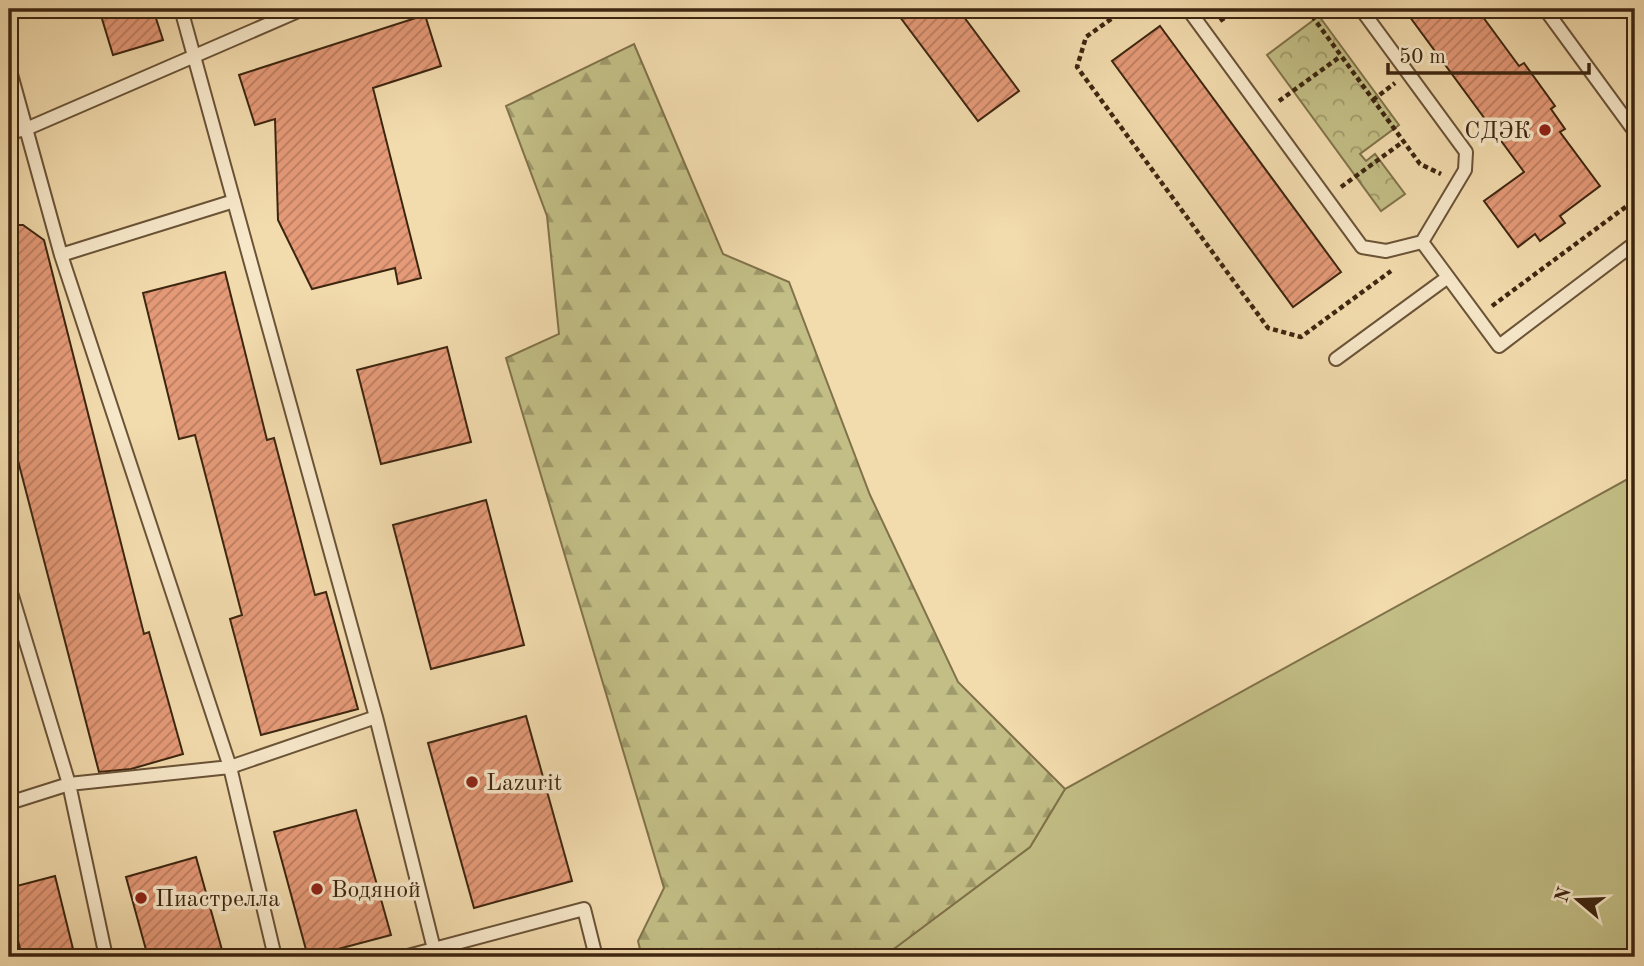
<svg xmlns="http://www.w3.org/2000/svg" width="1644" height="966" font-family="'Old Standard TT',serif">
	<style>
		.grass { fill: #c2be85; stroke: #80724a; stroke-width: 2 }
		.forest { fill: url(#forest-firs); stroke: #80724a; stroke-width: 2 }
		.park { fill: url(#park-crowns); stroke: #80724a; stroke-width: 2 }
		.building { fill: url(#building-hatch); stroke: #3d2610; stroke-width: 2 }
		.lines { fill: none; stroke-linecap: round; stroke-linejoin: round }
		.service-casing { stroke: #6a5337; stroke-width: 16 }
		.path { stroke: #3d2610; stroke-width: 4.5; stroke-dasharray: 5 3.5; stroke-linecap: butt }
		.service { stroke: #f7e8ca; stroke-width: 12 }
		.poi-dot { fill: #8f2418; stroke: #f7e8ca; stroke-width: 2.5 }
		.labels { text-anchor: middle; stroke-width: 7; stroke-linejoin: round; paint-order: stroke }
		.poi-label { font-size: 24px; fill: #3d2610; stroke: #f7e8ca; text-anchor: start }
	</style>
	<defs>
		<pattern id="forest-firs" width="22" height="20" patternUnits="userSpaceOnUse" patternTransform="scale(1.75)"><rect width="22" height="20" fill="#c2be85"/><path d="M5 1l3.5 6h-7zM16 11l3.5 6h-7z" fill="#9f9a6b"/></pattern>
		<pattern id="park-crowns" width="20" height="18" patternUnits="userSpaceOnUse" patternTransform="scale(1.75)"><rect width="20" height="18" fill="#c2be85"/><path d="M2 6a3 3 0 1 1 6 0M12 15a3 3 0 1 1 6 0" fill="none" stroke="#9f9a6b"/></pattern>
		<pattern id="building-hatch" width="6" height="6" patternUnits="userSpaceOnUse" patternTransform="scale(1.75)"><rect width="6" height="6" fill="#e59a78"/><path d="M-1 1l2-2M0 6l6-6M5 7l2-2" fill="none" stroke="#bb7d61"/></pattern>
	</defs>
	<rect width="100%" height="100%" fill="#f2dbad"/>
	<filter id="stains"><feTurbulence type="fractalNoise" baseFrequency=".00286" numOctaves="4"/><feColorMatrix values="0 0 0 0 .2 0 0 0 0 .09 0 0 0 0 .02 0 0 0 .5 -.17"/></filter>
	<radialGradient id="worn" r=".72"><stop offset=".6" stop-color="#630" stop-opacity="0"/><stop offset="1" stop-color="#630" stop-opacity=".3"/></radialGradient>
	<path class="grass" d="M 1635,475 L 1635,957 L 898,957 L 895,948 L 1030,847 L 1065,789 Z"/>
	<path class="forest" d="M 634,44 L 723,254 L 789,282 L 870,495 L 958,682 L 1065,789 L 1030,847 L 895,948 L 898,957 L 642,957 L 638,941 L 664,888 L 506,358 L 559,334 L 547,216 L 506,106 Z"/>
	<path class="park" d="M 1319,16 L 1399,125 L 1360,154 L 1366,161 L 1375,154 L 1405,194 L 1381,211 L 1267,55 Z"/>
	<path class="building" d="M 99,9 L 153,9 L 163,40 L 113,55 Z
		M 894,9 L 958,9 L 1019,91 L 978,121 Z
		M 1404,9 L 1477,9 L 1519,66 L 1524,63 L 1555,106 L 1551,109 L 1565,129 L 1560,132 L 1600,186 L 1560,216 L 1565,223 L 1540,241 L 1535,234 L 1518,247 L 1484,201 L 1524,172 Z
		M 425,15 L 441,66 L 373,88 L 421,278 L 398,284 L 395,268 L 312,289 L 278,220 L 275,119 L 255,125 L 239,75 Z
		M 1160,26 L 1341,272 L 1293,307 L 1112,61 Z
		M 9,225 L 23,225 L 44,240 L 144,634 L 149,632 L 183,754 L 131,769 L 99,772 L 9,426 Z
		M 225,272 L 267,440 L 274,438 L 315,595 L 326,592 L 358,709 L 261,735 L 230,619 L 242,615 L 195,435 L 179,439 L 143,293 Z
		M 447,347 L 471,442 L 381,464 L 357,370 Z
		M 486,500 L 524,645 L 431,669 L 393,525 Z
		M 526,716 L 572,881 L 474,908 L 428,743 Z
		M 356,810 L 391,935 L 308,957 L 274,832 Z
		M 196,857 L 224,957 L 148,957 L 126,877 Z
		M 55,876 L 75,957 L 22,957 L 9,903 L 9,888 Z"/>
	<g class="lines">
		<g class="service-casing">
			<path id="service" d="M 181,9 L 376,717 L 436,957
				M 1188,9 L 1362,247 L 1386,251 L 1422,242 L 1499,346 L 1635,243
				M 1361,9 L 1466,152 L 1465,170 L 1422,242
				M 1545,9 L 1635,132
				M 9,67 L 61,255 L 230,767 L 275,957
				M 9,133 L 26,129 L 303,9
				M 61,255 L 234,201
				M 1336,359 L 1448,277
				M 9,586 L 69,784 L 106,957
				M 9,803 L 69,784 L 230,767 L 376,717
				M 404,957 L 584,909 L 596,957"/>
		</g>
		<path class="path" d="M 1125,9 L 1086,37 L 1077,67 L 1268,328 L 1301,337 L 1391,271
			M 1307,9 L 1420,164 L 1441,174
			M 1312,17 L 1323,9
			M 1220,21 L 1237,9
			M 1373,100 L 1395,83
			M 1279,101 L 1341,56
			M 1341,187 L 1404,141
			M 1492,306 L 1635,200"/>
		<use href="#service" class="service"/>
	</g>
	<g class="poi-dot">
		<circle cx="1545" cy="130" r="7"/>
		<circle cx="472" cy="782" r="7"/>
		<circle cx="317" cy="889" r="7"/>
		<circle cx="141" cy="898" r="7"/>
	</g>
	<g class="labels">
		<g class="poi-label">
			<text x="1531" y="138" text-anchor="end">СДЭК</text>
			<text x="486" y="790">Lazurit</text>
			<text x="331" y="897">Водяной</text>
			<text x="155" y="906">Пиастрелла</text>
		</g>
	</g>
	<rect width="1644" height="966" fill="none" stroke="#f2dbad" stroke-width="35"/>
	<rect x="10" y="10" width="1623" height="945" fill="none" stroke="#3d2610" stroke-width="3.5"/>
	<rect x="18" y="18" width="1609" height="931" fill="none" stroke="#3d2610" stroke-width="2"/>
	<g transform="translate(1578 900) rotate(289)" stroke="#f7e8ca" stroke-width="5" paint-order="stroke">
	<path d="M0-5L12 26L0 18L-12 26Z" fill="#3d2610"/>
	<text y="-10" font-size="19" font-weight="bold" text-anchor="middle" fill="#3d2610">N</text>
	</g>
	<path d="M1388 63v10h201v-10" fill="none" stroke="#3d2610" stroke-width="3.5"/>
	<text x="1399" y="63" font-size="21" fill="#3d2610" stroke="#f7e8ca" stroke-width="5" paint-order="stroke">50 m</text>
	<rect width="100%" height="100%" filter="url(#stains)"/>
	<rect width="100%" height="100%" fill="url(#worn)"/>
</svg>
